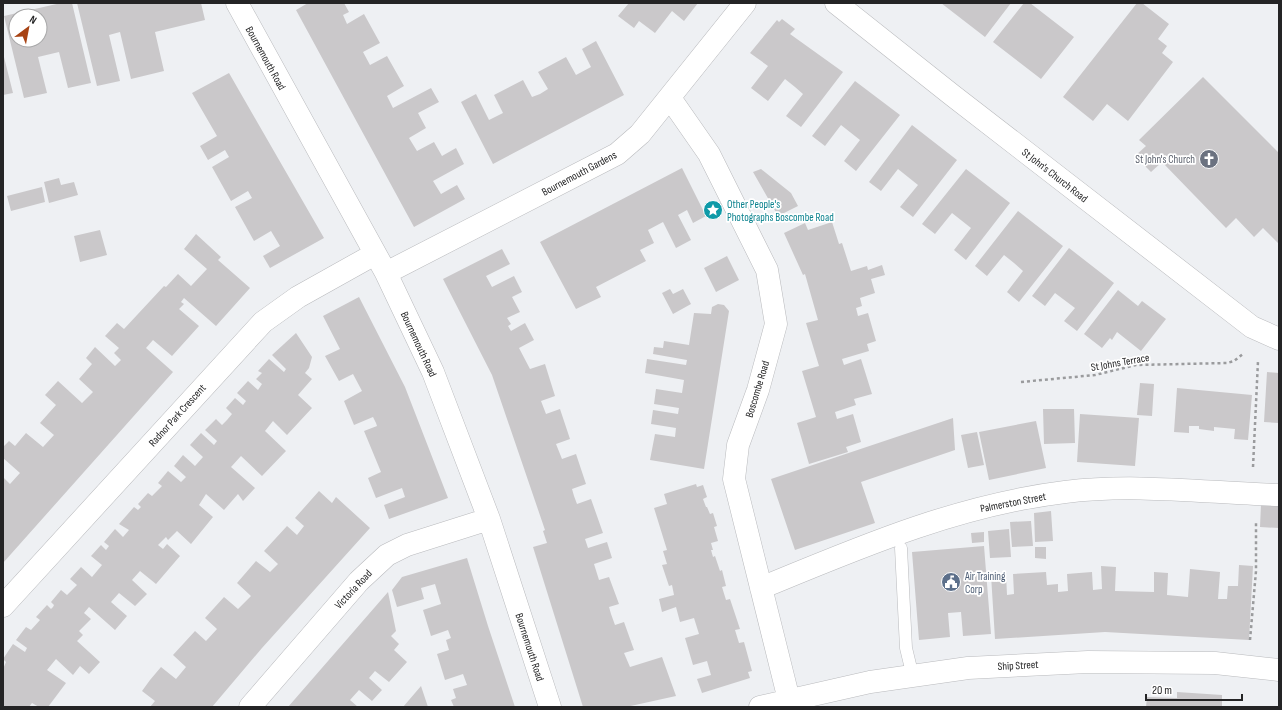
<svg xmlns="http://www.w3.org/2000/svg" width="1282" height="710" font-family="'Sofia Sans Condensed',sans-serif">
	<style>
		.building { fill: #cac8ca; fill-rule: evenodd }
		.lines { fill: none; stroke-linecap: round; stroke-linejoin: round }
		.service-casing { stroke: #b9babd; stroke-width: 13 }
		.minor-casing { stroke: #b9babd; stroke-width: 23 }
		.path { stroke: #9a9b9d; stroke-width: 2.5; stroke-dasharray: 3 3; stroke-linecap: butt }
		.service { stroke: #fff; stroke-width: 12 }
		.minor { stroke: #fff; stroke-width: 22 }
		.labels { text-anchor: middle; stroke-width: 3.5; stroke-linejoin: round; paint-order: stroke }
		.street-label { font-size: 11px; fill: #242425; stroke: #fff }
		.worship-label { font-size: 11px; fill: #5b616d; stroke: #fff; text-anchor: end }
		.culture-label { font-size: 11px; fill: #0d838f; stroke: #fff; text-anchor: start }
		.service-label { font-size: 11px; fill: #4e5e75; stroke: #fff; text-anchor: start }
	</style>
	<rect width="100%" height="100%" fill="#eef0f3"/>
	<path class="building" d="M 61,3 L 72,3 L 91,83 L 68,88 L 59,52 L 38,57 L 47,93 L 24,98 L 4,16 ZM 16,16 L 40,16 L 40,40 L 16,40 Z
		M 77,3 L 201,3 L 205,20 L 155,32 L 164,71 L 131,79 L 120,32 L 109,35 L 120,81 L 97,86 Z
		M 308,3 L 344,3 L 349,12 L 343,15 L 347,24 L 364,14 L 380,43 L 363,52 L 370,65 L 387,56 L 404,86 L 387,96 L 393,108 L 431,88 L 439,102 L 418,113 L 426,128 L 409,138 L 417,151 L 434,142 L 442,156 L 456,148 L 464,164 L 433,181 L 441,194 L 457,185 L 465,199 L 414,227 L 296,10 Z
		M 629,3 L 698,3 L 684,21 L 672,11 L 655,33 L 639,21 L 634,28 L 618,16 Z
		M 941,3 L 1011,3 L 985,37 Z
		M 1024,3 L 1030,3 L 1074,37 L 1041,79 L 993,42 Z
		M 1137,3 L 1142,3 L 1169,24 L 1158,39 L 1167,46 L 1162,53 L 1173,62 L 1128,121 L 1107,104 L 1093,121 L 1063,97 Z
		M 782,19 L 795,29 L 790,34 L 843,72 L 801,127 L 786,116 L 803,94 L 795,87 L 785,79 L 768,101 L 751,88 L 768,66 L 750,53 L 777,20 L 779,22 Z
		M 596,41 L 624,95 L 493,164 L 461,102 L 476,94 L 489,120 L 503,113 L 494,95 L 523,80 L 532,97 L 540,94 L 548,89 L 538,72 L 566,57 L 576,75 L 591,67 L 582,49 Z
		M 3,53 L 13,93 L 3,95 Z
		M 229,73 L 324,238 L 270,268 L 263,256 L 280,246 L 271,231 L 254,241 L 235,207 L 252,198 L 248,191 L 231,201 L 212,167 L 229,157 L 225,150 L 208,160 L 200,146 L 217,136 L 192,93 Z
		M 1203,77 L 1279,153 L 1279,244 L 1263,228 L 1254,237 L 1236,218 L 1226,228 L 1162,162 L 1151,172 L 1135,156 L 1146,146 L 1139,140 Z
		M 855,81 L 900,115 L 856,171 L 844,161 L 860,140 L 841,125 L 825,146 L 812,136 Z
		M 912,125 L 957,160 L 913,217 L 900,207 L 918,185 L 898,169 L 881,191 L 869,182 Z
		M 682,168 L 706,216 L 693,223 L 687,210 L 678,215 L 691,240 L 676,248 L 663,222 L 648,230 L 654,243 L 640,250 L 646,261 L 596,287 L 601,297 L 576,309 L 540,242 Z
		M 761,169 L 791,193 L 798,206 L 778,216 L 753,172 Z
		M 966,169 L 1010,203 L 966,260 L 954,250 L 971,228 L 952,213 L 935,234 L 922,224 Z
		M 59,178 L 61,185 L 74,182 L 78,195 L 49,203 L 44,182 Z
		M 42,187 L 45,202 L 11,211 L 7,196 Z
		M 1018,211 L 1063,246 L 1019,302 L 1007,292 L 1023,271 L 1014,263 L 1004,255 L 987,276 L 975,266 Z
		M 832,222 L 839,244 L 842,243 L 851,271 L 867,266 L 868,270 L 882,265 L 885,275 L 871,279 L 875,293 L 860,298 L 862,306 L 856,308 L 858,316 L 868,313 L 876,341 L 867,344 L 869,351 L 842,359 L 844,365 L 861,359 L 872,394 L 854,399 L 856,405 L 835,412 L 837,419 L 853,414 L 861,442 L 846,447 L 848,452 L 809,464 L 797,423 L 816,417 L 802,371 L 819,366 L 806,323 L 818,320 L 805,274 L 803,275 L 784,233 L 805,223 L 808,230 Z
		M 100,230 L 107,255 L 80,262 L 74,236 Z
		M 196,234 L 221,257 L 218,260 L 250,288 L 216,326 L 184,298 L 181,302 L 184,304 L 179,309 L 199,326 L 172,356 L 153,340 L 146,348 L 173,372 L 3,563 L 3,477 L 10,484 L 20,473 L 3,458 L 3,447 L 9,441 L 15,446 L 26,433 L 43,447 L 54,435 L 40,423 L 56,405 L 45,395 L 58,381 L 82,403 L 93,392 L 79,379 L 92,364 L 86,358 L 95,347 L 115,366 L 121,360 L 114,353 L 119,348 L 105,336 L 117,323 L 124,329 L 164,286 L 166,287 L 178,274 L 191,286 L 207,269 L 184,249 Z
		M 1069,248 L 1114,283 L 1077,331 L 1064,321 L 1075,308 L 1055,293 L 1045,306 L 1032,296 Z
		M 502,249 L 510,264 L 486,276 L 492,287 L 514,276 L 522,292 L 512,297 L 520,312 L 507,318 L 511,324 L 508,326 L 511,331 L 525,323 L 534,340 L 519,348 L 530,369 L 545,364 L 555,396 L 541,401 L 546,414 L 560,409 L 570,439 L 556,444 L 562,459 L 576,454 L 586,484 L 572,489 L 574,496 L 577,504 L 591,499 L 603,533 L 585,539 L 588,548 L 607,542 L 612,558 L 594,564 L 599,580 L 609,577 L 619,604 L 609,607 L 611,614 L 615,625 L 624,622 L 634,650 L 624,653 L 630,667 L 662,657 L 676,696 L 626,707 L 583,707 L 533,547 L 547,543 L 543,531 L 545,530 L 492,375 L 443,279 Z
		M 727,256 L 739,280 L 716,292 L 704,268 Z
		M 670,289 L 673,294 L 683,289 L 691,304 L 673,314 L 662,293 Z
		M 1118,290 L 1138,306 L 1142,301 L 1166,319 L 1141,351 L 1117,332 L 1112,340 L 1110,338 L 1102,348 L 1084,334 Z
		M 359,297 L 405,387 L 448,498 L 389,519 L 384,505 L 405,497 L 402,488 L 376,498 L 368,478 L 381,472 L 364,431 L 377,426 L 376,423 L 373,417 L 354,425 L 344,401 L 362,391 L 353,374 L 339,381 L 325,356 L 340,349 L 323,316 Z
		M 718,304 L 724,305 L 729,311 L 704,469 L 650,460 L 655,434 L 675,437 L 676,428 L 651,424 L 653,410 L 678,414 L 679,408 L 654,404 L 656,389 L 682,393 L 684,380 L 645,373 L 647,359 L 686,365 L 687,360 L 653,354 L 654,347 L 663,348 L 664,341 L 689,345 L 694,313 L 711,314 L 712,307 Z
		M 296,333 L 312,357 L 309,368 L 305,373 L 312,379 L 298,395 L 312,408 L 287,435 L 273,421 L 265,431 L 286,451 L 262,476 L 241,456 L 231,467 L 255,488 L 243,501 L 238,494 L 224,510 L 206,494 L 199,505 L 213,517 L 191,544 L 177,531 L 168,540 L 166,537 L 158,545 L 163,549 L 167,544 L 180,556 L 156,584 L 140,571 L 132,580 L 147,594 L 135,606 L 119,593 L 111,602 L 127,616 L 115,630 L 89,607 L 84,613 L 91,619 L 79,631 L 83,635 L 77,641 L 100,662 L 89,674 L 80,666 L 73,675 L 56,659 L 47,670 L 66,683 L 48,707 L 39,707 L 32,703 L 29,707 L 3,707 L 3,669 L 6,662 L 3,659 L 13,644 L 25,652 L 27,648 L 16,640 L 26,627 L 31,630 L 40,620 L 36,617 L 47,605 L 51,609 L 53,607 L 54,605 L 51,602 L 61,590 L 67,595 L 77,585 L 70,579 L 81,567 L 92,577 L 102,565 L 91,556 L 101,545 L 106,550 L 109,546 L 104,542 L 115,529 L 123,537 L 129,530 L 119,524 L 134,507 L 138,510 L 141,507 L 138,504 L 148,493 L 152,496 L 162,486 L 158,483 L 168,471 L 181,482 L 186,477 L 174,466 L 183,455 L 195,466 L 203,457 L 190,445 L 201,433 L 214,445 L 217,441 L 205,430 L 216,419 L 222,425 L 227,420 L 232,414 L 226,408 L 235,398 L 243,405 L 246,401 L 237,393 L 248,381 L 258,390 L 262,384 L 256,379 L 262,373 L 258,371 L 269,359 L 284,372 L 286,369 L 272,355 Z
		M 1267,372 L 1279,373 L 1279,423 L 1264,422 Z
		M 1140,383 L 1154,384 L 1152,416 L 1137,415 Z
		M 1177,388 L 1252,395 L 1248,440 L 1234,439 L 1235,429 L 1214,427 L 1214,431 L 1199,429 L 1199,426 L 1189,426 L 1189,433 L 1174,432 Z
		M 1043,409 L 1074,409 L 1075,443 L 1044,444 Z
		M 1080,414 L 1139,418 L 1135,466 L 1077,462 Z
		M 953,418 L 955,450 L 861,482 L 875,523 L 795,550 L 771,479 Z
		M 1036,421 L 1046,468 L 989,480 L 979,432 Z
		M 977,432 L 984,465 L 968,468 L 961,435 Z
		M 696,484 L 697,487 L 703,485 L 707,497 L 703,499 L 706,507 L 707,507 L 710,514 L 713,513 L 717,526 L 714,527 L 718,541 L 711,543 L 713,550 L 711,550 L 713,557 L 715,556 L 720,571 L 722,570 L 726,586 L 722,587 L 726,600 L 730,599 L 740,629 L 735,630 L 739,643 L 744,642 L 752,671 L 748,672 L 750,678 L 702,693 L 697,679 L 711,675 L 707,661 L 693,665 L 685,638 L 699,634 L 694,618 L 680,622 L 676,607 L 662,612 L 659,599 L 674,595 L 672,585 L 669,586 L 662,565 L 667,564 L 663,551 L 667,550 L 654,508 L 667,504 L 664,494 Z
		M 319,491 L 332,503 L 336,497 L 370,528 L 262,648 L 212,707 L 150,707 L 155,701 L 142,691 L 150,680 L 161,667 L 176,679 L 186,667 L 173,655 L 195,631 L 206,641 L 217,629 L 205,618 L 224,597 L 238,609 L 251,596 L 237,583 L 256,561 L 270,572 L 278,564 L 264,551 L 287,526 L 297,535 L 304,526 L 295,518 Z
		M 1261,504 L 1279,505 L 1279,528 L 1260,527 Z
		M 1051,511 L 1053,541 L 1035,542 L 1034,513 Z
		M 1031,521 L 1033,546 L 1012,547 L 1010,522 Z
		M 1009,529 L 1011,557 L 990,558 L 988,531 Z
		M 984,532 L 984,542 L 972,543 L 971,533 Z
		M 984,546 L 991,634 L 963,636 L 961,612 L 948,613 L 950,637 L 919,640 L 912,552 Z
		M 1035,547 L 1046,547 L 1046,559 L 1035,558 Z
		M 467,558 L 488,626 L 515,707 L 454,707 L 451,700 L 456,698 L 453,689 L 467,685 L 463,674 L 445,680 L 437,654 L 449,650 L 446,640 L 451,638 L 448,630 L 431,636 L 423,610 L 441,604 L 435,584 L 421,588 L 424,599 L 397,607 L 392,590 L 402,577 Z
		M 1239,565 L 1253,566 L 1249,640 L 1105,632 L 995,639 L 991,575 L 1006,574 L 1007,595 L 1014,594 L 1013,574 L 1046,572 L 1047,585 L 1058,584 L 1058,592 L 1068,591 L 1067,574 L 1079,573 L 1092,572 L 1093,590 L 1102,589 L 1101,566 L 1116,567 L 1115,591 L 1154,592 L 1154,572 L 1168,573 L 1167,595 L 1188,597 L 1190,569 L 1220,572 L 1218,599 L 1227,599 L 1228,586 L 1238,586 Z
		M 388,592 L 396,631 L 391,636 L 399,644 L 394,650 L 407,662 L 389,682 L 375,671 L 369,678 L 382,690 L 372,701 L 359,690 L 350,700 L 358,707 L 288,707 Z
		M 421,686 L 428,707 L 403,707 Z
		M 1177,692 L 1222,695 L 1222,707 L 1146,707 L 1147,697 L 1177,698 Z"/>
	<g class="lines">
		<g class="service-casing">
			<path id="service" d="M 901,548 L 906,648 L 913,677"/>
		</g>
		<g class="minor-casing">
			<path id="minor" d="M 237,3 L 386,273 L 433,372 L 489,519 L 550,707
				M 836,3 L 952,95 L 1252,327 L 1279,339
				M 670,98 L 709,154 L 767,270 L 776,324 L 758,390 L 738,445 L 734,479 L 789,700
				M 386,273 L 617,154 L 640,134 L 745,3
				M 761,588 C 860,547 958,505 1065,492 C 1136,483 1208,493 1279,495
				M 3,606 L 263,322 L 298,297 L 375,254
				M 250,707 L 359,581 L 387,555 L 407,545 L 489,519
				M 760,707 L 870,682 L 968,668 L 1088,662 L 1215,663 L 1279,670"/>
		</g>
		<path class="path" d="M 1021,382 L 1095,375 L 1136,365 L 1227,363 L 1234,361 L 1243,354
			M 1253,467 L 1258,361
			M 1250,640 L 1256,571 L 1256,521"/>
		<use href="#service" class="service"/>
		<use href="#minor" class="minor"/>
	</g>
	<defs>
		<g id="church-disc" transform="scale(1)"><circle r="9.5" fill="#6b7280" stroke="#fff"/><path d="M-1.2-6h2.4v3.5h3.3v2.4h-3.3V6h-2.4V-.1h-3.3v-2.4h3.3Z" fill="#fff"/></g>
		<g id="sight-disc" transform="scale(1)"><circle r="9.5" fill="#0f9aa8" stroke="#fff"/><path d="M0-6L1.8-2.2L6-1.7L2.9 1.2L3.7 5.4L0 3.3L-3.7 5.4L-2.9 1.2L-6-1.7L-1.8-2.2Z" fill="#fff"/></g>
		<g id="civic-disc" transform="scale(1)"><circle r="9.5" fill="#5c6f8a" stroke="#fff"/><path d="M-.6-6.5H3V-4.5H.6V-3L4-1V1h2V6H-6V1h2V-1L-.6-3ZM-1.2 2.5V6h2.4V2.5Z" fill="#fff"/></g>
	</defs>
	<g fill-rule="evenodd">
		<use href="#church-disc" x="1209" y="159"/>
		<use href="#sight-disc" x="713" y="210"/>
		<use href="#civic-disc" x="951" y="582"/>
	</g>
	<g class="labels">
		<g class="street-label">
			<text transform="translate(266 58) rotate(61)" y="4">Bournemouth Road</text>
			<text transform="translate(579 173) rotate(-28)" y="4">Bournemouth Gardens</text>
			<text transform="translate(1055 175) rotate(38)" y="4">St John's Church Road</text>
			<text transform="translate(419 344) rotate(65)" y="4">Bournemouth Road</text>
			<text transform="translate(1120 362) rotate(-10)" y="4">St Johns Terrace</text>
			<text transform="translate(757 389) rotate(-73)" y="4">Boscombe Road</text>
			<text transform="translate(177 415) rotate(-48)" y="4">Radnor Park Crescent</text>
			<text transform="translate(1013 502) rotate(-11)" y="4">Palmerston Street</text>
			<text transform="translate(353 589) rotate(-47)" y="4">Victoria Road</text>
			<text transform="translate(530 647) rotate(72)" y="4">Bournemouth Road</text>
			<text transform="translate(1018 665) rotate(-3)" y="4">Ship Street</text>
		</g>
		<g class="worship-label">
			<text x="1195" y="163">St John's Church</text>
		</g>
		<g class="culture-label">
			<text x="727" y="208">Other People's<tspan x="727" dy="13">Photographs Boscombe Road</tspan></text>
		</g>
		<g class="service-label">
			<text x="965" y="580">Air Training<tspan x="965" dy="13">Corp</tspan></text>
		</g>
	</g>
	<rect width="1282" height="710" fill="none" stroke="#242425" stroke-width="8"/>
	<g transform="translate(28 28) rotate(32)"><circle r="19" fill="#ffffff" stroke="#a7a7a8"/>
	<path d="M0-3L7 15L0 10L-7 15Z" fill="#a84314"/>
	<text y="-6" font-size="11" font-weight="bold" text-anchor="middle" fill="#242425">N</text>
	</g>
	<path d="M1146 694v6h96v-6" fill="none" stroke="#242425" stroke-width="2"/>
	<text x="1152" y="694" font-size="12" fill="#242425" stroke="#ffffff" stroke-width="3" paint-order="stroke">20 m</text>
</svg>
